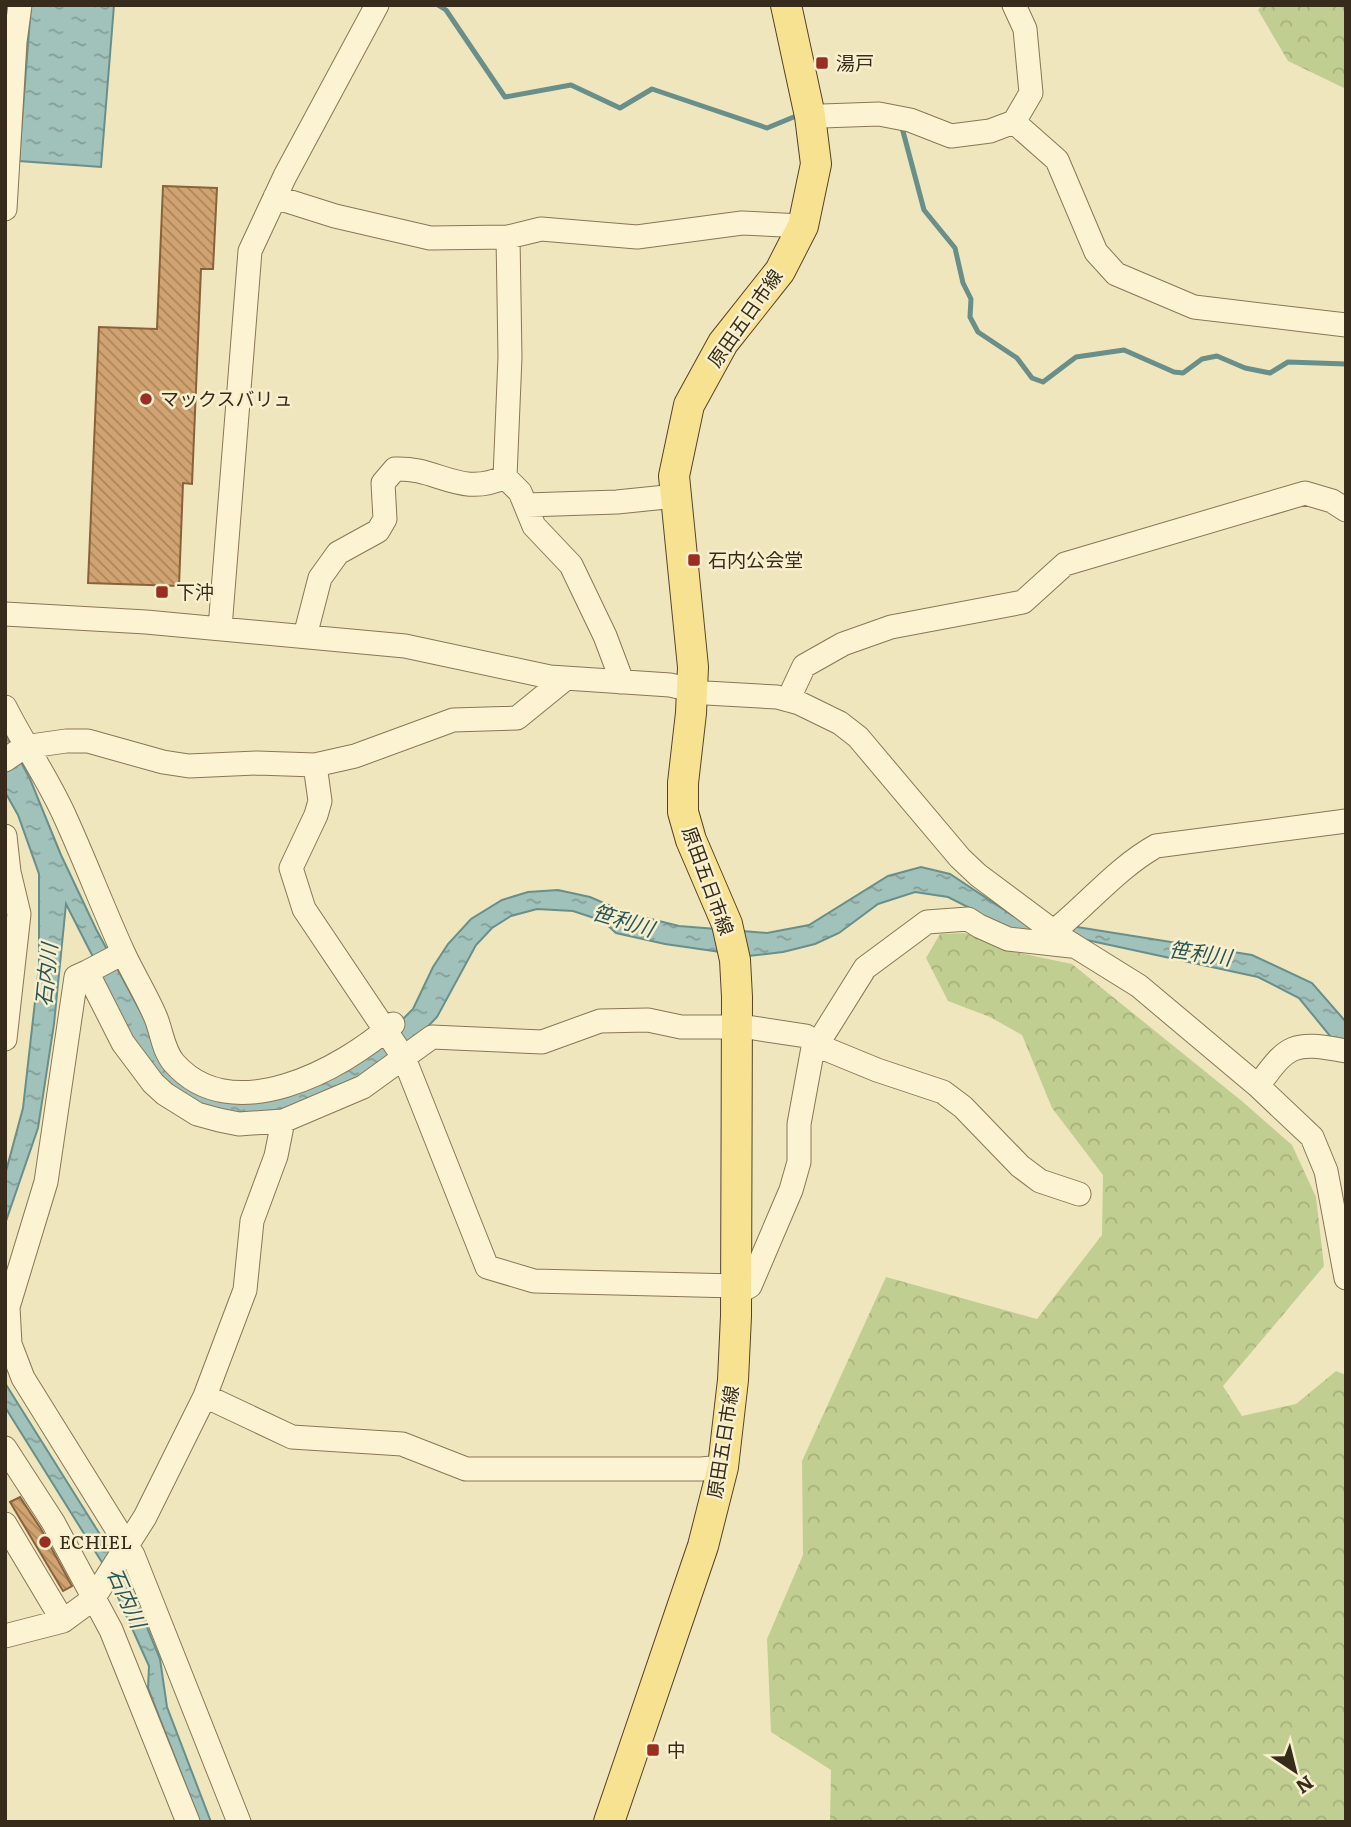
<svg xmlns="http://www.w3.org/2000/svg" width="1351" height="1827" font-family="Literata,'Noto Sans JP',serif">
	<style>
		.forest { fill: url(#forest-crowns) }
		.water { fill: url(#water-ripples); stroke: #688f8a; stroke-width: 2 }
		.lines { fill: none; stroke-linecap: round; stroke-linejoin: round }
		.stream { stroke: #688f8a; stroke-width: 5 }
		.building { fill: url(#building-back-hatch); stroke: #8a623a; stroke-width: 2 }
		.minor-casing { stroke: #897655; stroke-width: 25 }
		.major-casing { stroke: #56432a; stroke-width: 32 }
		.minor { stroke: #fbf3d1; stroke-width: 23 }
		.major { stroke: #f7e292; stroke-width: 30 }
		.poi-dot { fill: #9b2e22; stroke: #f7efcd; stroke-width: 2.5 }
		.labels { text-anchor: middle; stroke-width: 5; stroke-linejoin: round; paint-order: stroke }
		.poi-label { font-size: 19px; fill: #372c1b; stroke: #f7efcd; text-anchor: start }
		.street-label { font-size: 19px; fill: #372c1b; stroke: #f7efcd }
		.water-label { font-size: 21px; font-style: italic; fill: #295658; stroke: #f7efcd }
	</style>
	<defs>
		<pattern id="forest-crowns" width="20" height="18" patternUnits="userSpaceOnUse" patternTransform="scale(1.75)"><rect width="20" height="18" fill="#c1ce91"/><path d="M2 6a3 3 0 1 1 6 0M12 15a3 3 0 1 1 6 0" fill="none" stroke="#a6b17c"/></pattern>
		<pattern id="water-ripples" width="26" height="14" patternUnits="userSpaceOnUse" patternTransform="scale(1.75)"><rect width="26" height="14" fill="#a1c1bb"/><path d="M2 4q2-2 4 0t4 0M15 11q2-2 4 0t4 0" fill="none" stroke="#849d97"/></pattern>
		<pattern id="building-back-hatch" width="6" height="6" patternUnits="userSpaceOnUse" patternTransform="scale(1.75)"><rect width="6" height="6" fill="#d1a371"/><path d="M-1 5l2 2M0 0l6 6M5-1l2 2" fill="none" stroke="#aa855c"/></pattern>
	</defs>
	<rect width="100%" height="100%" fill="#f0e6bd"/>
	<path class="forest" d="M 1262,5 L 1346,5 L 1346,89 L 1288,61 L 1258,10 Z
		M 965,933 L 1010,951 L 1072,964 L 1243,1102 L 1292,1145 L 1316,1197 L 1324,1266 L 1223,1386 L 1242,1416 L 1296,1404 L 1336,1371 L 1346,1375 L 1346,1822 L 830,1822 L 831,1770 L 771,1732 L 767,1639 L 803,1555 L 802,1461 L 886,1277 L 1037,1319 L 1102,1235 L 1103,1175 L 1052,1108 L 1022,1035 L 990,1017 L 948,1001 L 926,958 L 940,934 Z"/>
	<path class="water" d="M 31,5 L 114,5 L 101,167 L 19,161 Z
		M 5,732 L 30,779 L 61,855 L 96,929 L 162,1052 L 243,1098 L 383,1039 L 413,1009 L 433,967 L 448,944 L 471,919 L 502,900 L 528,892 L 558,890 L 590,897 L 627,913 L 679,926 L 767,933 L 809,925 L 888,876 L 921,867 L 950,874 L 1015,917 L 1252,955 L 1312,983 L 1346,1022 L 1346,1062 L 1335,1042 L 1299,998 L 1258,977 L 1082,939 L 1000,931 L 972,909 L 948,897 L 915,892 L 878,904 L 839,933 L 815,944 L 783,952 L 748,956 L 665,944 L 616,933 L 603,921 L 573,911 L 537,909 L 511,916 L 492,928 L 476,945 L 437,1017 L 409,1046 L 358,1082 L 298,1108 L 251,1117 L 207,1112 L 171,1089 L 137,1052 L 92,955 L 66,904 L 54,1024 L 38,1128 L 5,1224 L 5,1175 L 23,1108 L 39,966 L 39,874 L 18,815 L 5,792 Z
		M 5,1383 L 126,1576 L 160,1659 L 167,1707 L 211,1822 L 200,1822 L 148,1688 L 149,1666 L 103,1564 L 5,1407 Z"/>
	<g class="lines">
		<path class="stream" d="M 438,5 L 446,10 L 505,97 L 571,85 L 620,108 L 652,89 L 767,128 L 801,114
			M 901,124 L 924,210 L 955,248 L 963,283 L 971,299 L 970,317 L 978,332 L 1017,358 L 1032,378 L 1043,382 L 1076,357 L 1124,350 L 1174,372 L 1183,373 L 1202,359 L 1217,356 L 1245,368 L 1270,373 L 1288,362 L 1346,364"/>
	</g>
	<path class="building" d="M 163,186 L 217,188 L 213,269 L 201,269 L 192,484 L 183,483 L 179,586 L 88,583 L 99,327 L 157,329 Z
		M 20,1497 L 41,1529 L 72,1586 L 63,1591 L 10,1502 Z"/>
	<g class="lines">
		<g class="minor-casing">
			<path id="minor" d="M 811,119 L 822,116 L 879,114 L 910,120 L 951,136 L 990,131 L 1014,122 L 1031,93 L 1025,29 L 1014,5
				M 1014,122 L 1057,160 L 1096,252 L 1116,274 L 1194,307 L 1346,325
				M 275,197 L 335,216 L 430,238 L 508,237 L 541,229 L 637,237 L 742,223 L 803,226
				M 5,209 L 15,42 L 20,5
				M 508,237 L 510,357 L 505,477 L 520,492 L 534,526 L 571,565 L 605,636 L 619,673 L 620,682
				M 527,505 L 617,502 L 676,496
				M 5,614 L 146,622 L 405,646 L 550,677 L 670,685 L 706,693 L 777,697 L 799,703 L 840,723 L 858,737 L 960,858 L 978,875 L 1065,940 L 1139,986 L 1258,1086 L 1312,1137 L 1326,1171 L 1346,1278
				M 220,628 L 250,251 L 285,176 L 377,5
				M 305,636 L 320,578 L 338,553 L 378,531 L 385,519 L 383,483 L 395,469 C 438,467 460,498 505,477
				M 788,700 L 804,666 L 843,644 L 891,627 L 1023,602 L 1065,564 L 1305,493 L 1332,501 L 1346,510
				M 5,707 C 24,745 49,780 66,819 C 86,863 103,908 123,952 C 133,974 147,996 156,1018 C 162,1033 163,1050 174,1063 C 232,1129 341,1070 393,1024
				M 5,760 L 24,747 L 66,741 L 88,741 L 163,762 L 189,766 L 257,763 L 315,765 L 355,756 L 453,720 L 517,718 L 565,679
				M 315,765 L 320,801 L 316,815 L 291,868 L 304,909 L 404,1058 L 487,1267 L 534,1281 L 736,1286
				M 5,836 L 9,872 L 19,914 L 5,1039
				M 1053,932 C 1088,904 1117,868 1156,846 L 1346,821
				M 87,972 L 123,953
				M 1258,1086 C 1288,1044 1293,1041 1346,1051
				M 736,1294 L 750,1286 L 791,1190 L 799,1162 L 799,1124 L 814,1042 L 820,1040 L 865,968 L 927,922 L 968,919 L 979,926 L 1008,939 L 1071,946
				M 205,1396 L 292,1437 L 402,1444 L 466,1469 L 701,1469 L 723,1467
				M 5,1448 L 53,1522 L 111,1630 L 188,1822
				M 5,1524 L 63,1621
				M 5,1636 L 63,1621 L 93,1599 L 145,1517 L 205,1396 L 245,1290 L 252,1221 L 276,1156 L 283,1121
				M 239,1822 L 133,1555 L 23,1378 L 10,1344 L 8,1307 L 46,1182 L 76,977 L 87,972 L 123,1043 L 153,1083 L 165,1094 L 197,1114 L 219,1120 L 239,1124 L 283,1121 L 363,1087 L 432,1037 L 542,1042 L 600,1021 L 648,1020 L 681,1027 L 747,1027 L 806,1036 L 821,1047 L 877,1070 L 943,1092 L 963,1107 L 1020,1166 L 1040,1181 L 1079,1194"/>
		</g>
		<g class="major-casing">
			<path id="major" d="M 609,1822 L 703,1546 L 723,1467 L 733,1380 L 736,1316 L 737,997 L 735,960 L 727,924 L 691,840 L 683,812 L 683,783 L 691,713 L 693,667 L 674,476 L 689,405 L 723,343 L 780,271 L 803,226 L 816,164 L 810,116 L 786,5"/>
		</g>
		<use href="#minor" class="minor"/>
		<use href="#major" class="major"/>
	</g>
	<g class="poi-dot">
		<rect x="815" y="56" width="14" height="14" rx="3.5"/>
		<circle cx="146" cy="399" r="7"/>
		<rect x="687" y="553" width="14" height="14" rx="3.5"/>
		<rect x="155" y="585" width="14" height="14" rx="3.5"/>
		<circle cx="45" cy="1542" r="7"/>
		<rect x="646" y="1743" width="14" height="14" rx="3.5"/>
	</g>
	<g class="labels">
		<g class="poi-label">
			<text x="836" y="70">湯戸</text>
			<text x="160" y="406">マックスバリュ</text>
			<text x="708" y="567">石内公会堂</text>
			<text x="176" y="599">下沖</text>
			<text x="59" y="1549">ECHIEL</text>
			<text x="667" y="1757">中</text>
		</g>
		<g class="street-label">
			<text transform="translate(745 318) rotate(-55)" y="7">原田五日市線</text>
			<text transform="translate(708 881) rotate(70)" y="7">原田五日市線</text>
			<text transform="translate(723 1442) rotate(-81)" y="7">原田五日市線</text>
		</g>
		<g class="water-label">
			<text transform="translate(623 921) rotate(17)" y="7">笹利川</text>
			<text transform="translate(1200 954) rotate(8)" y="7">笹利川</text>
			<text transform="translate(47 975) rotate(-84)" y="7">石内川</text>
			<text transform="translate(126 1598) rotate(66)" y="7">石内川</text>
		</g>
	</g>
	<rect width="1351" height="1827" fill="none" stroke="#372c1b" stroke-width="14"/>
	<g transform="translate(1295 1771) rotate(145)" stroke="#f7efcd" stroke-width="5" paint-order="stroke">
	<path d="M0-5L12 26L0 18L-12 26Z" fill="#372c1b"/>
	<text y="-10" font-size="19" font-weight="bold" text-anchor="middle" fill="#372c1b">N</text>
	</g>
</svg>
